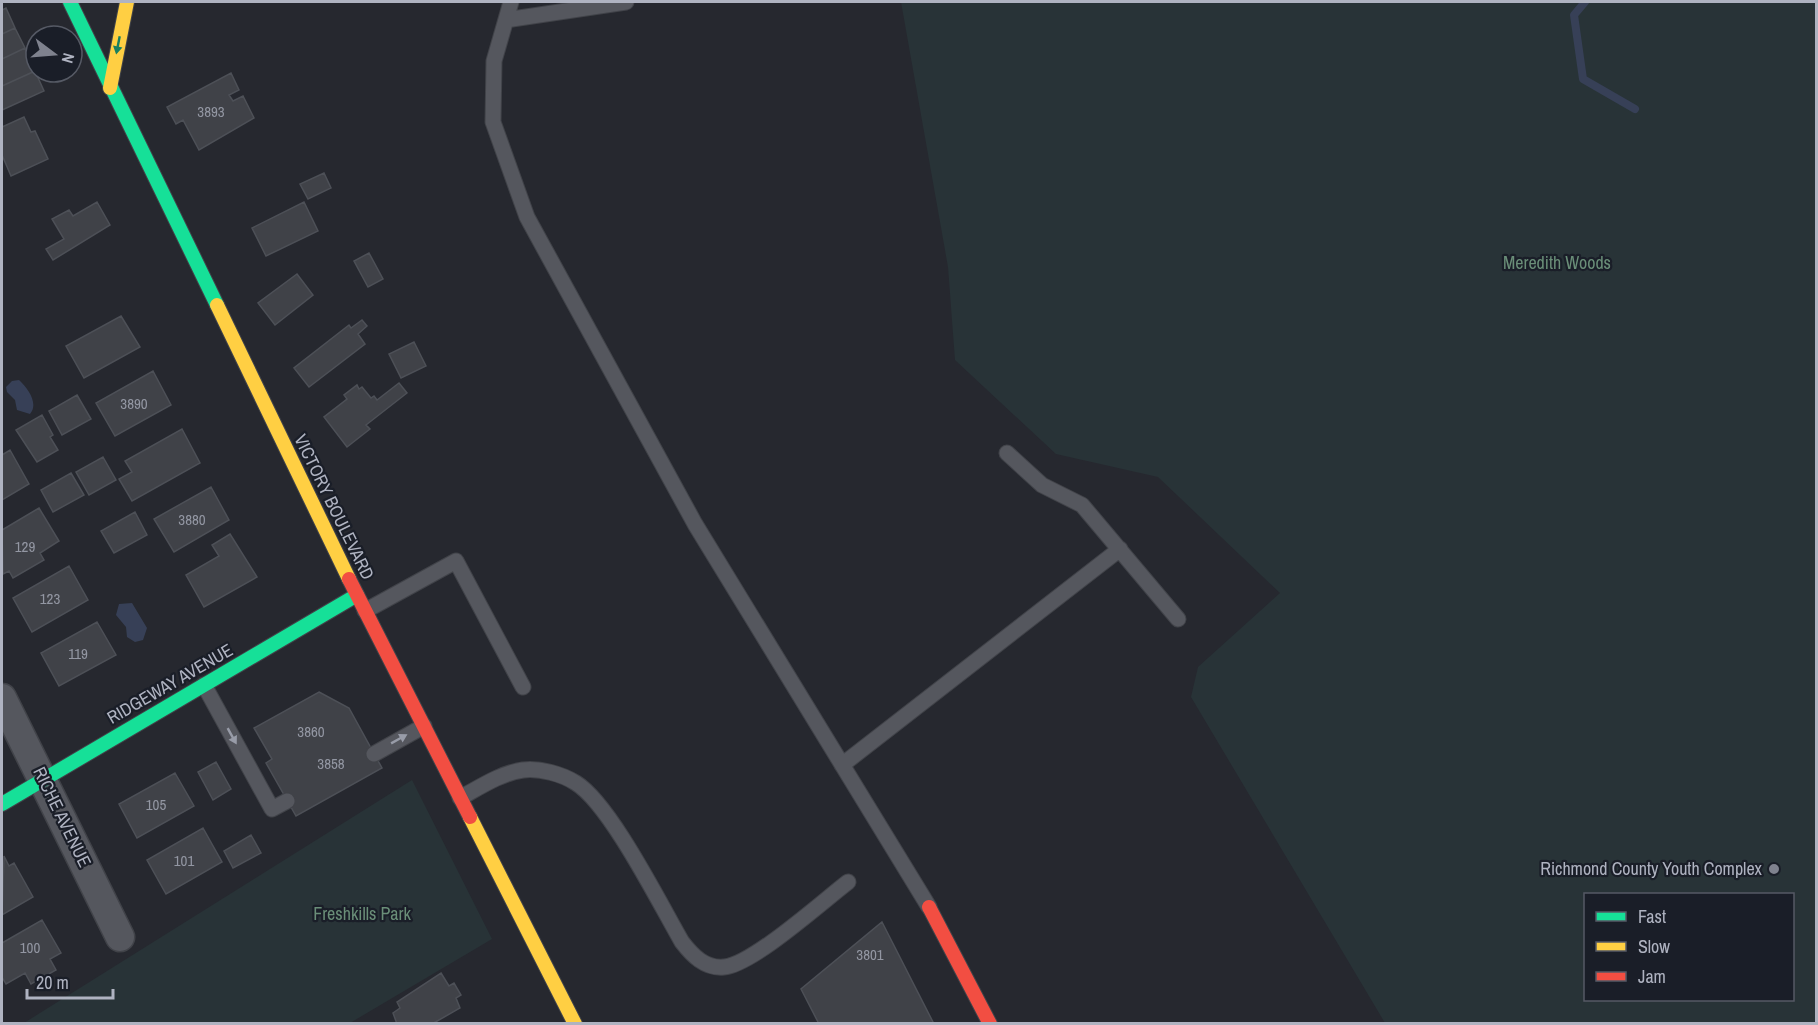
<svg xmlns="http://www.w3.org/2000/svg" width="1818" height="1025" font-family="'Archivo Narrow',sans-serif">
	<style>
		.green { fill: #283337; fill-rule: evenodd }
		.water { fill: #374057 }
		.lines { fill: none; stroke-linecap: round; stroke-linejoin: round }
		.stream { stroke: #374057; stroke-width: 8 }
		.building { fill: #404248; stroke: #4d5057; stroke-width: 1.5 }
		.lane-casing { stroke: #414349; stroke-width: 17 }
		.street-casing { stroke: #414349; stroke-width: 31 }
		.fast-casing { stroke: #414349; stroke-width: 16 }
		.slow-casing { stroke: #414349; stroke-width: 16 }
		.jam-casing { stroke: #414349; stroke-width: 16 }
		.lane { stroke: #55575e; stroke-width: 15 }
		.street { stroke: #55575e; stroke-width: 28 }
		.fast { stroke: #16e098; stroke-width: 14 }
		.slow { stroke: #ffcf43; stroke-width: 14 }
		.jam { stroke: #f24e42; stroke-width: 14 }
		.oneway { fill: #187f60 }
		.oneway2 { fill: #989ca8 }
		.poi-dot { fill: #7f828e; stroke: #1a1e28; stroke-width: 2 }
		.labels { text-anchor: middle; stroke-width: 4.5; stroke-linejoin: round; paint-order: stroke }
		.number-label { font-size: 15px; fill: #9397a3 }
		.park-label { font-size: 18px; fill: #6a8e78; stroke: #1a1e28 }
		.street-label { font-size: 18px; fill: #afb3c1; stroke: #1a1e28 }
		.poi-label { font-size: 18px; fill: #afb3c1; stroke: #1a1e28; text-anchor: end }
	</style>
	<rect width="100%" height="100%" fill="#26282f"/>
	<path class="green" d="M 901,2 L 1816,2 L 1816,1023 L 1385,1023 L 1191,697 L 1198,667 L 1280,593 L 1158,477 L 1056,454 L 955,360 L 948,267 ZM 1586,894 L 1792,894 L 1792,1000 L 1586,1000 Z
		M 412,780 L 492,939 L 350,1023 L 24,1023 Z"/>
	<path class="water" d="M 19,380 C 28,388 39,404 30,414 L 17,410 L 15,400 L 7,392 L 6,387 L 12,381 Z
		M 132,603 L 147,628 L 143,640 L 135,642 L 127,637 L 126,627 L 116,615 L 119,604 Z"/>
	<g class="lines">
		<path class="stream" d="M 1585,2 L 1574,15 L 1583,79 L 1635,109"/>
	</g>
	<path class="building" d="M 6,8 L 15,28 L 2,34 L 2,10 Z
		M 15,28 L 25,48 L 2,59 L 2,34 Z
		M 25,48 L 35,71 L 2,86 L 2,59 Z
		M 35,71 L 44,91 L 2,110 L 2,86 Z
		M 231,73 L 239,90 L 229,95 L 233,101 L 243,96 L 254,118 L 199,150 L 183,120 L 176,124 L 167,107 Z
		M 24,117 L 31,132 L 35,131 L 48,159 L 11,176 L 2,155 L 2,127 Z
		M 324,173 L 331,188 L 308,199 L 300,184 Z
		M 97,202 L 110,225 L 53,260 L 46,249 L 64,239 L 52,219 L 69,210 L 73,216 Z
		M 304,202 L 318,231 L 266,256 L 252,228 Z
		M 369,253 L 383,279 L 368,287 L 354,261 Z
		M 297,274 L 313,295 L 275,325 L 258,303 Z
		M 121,316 L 140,347 L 84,378 L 66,346 Z
		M 362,320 L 367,326 L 358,334 L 365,344 L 309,387 L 294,368 L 349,325 L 351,328 Z
		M 414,342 L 426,366 L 401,378 L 389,354 Z
		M 153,371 L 171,405 L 115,436 L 96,403 Z
		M 399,383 L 407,393 L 366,425 L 370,429 L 347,447 L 324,417 L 347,399 L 344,395 L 357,385 L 359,389 L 362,387 L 371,398 L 374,396 L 377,400 Z
		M 77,395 L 91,419 L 62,435 L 49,411 Z
		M 42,415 L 53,435 L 50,437 L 58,450 L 37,462 L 16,430 Z
		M 182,429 L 200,463 L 132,501 L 119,479 L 132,472 L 125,461 Z
		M 10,450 L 29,484 L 2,500 L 2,455 Z
		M 103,457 L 116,480 L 89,495 L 76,472 Z
		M 71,473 L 84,495 L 53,512 L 41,490 Z
		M 211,487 L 229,520 L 174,552 L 154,519 Z
		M 39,508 L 59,541 L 40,553 L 44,560 L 13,578 L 9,571 L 3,574 L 2,530 Z
		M 135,512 L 147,535 L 114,553 L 101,531 Z
		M 230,534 L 257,577 L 204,607 L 186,575 L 219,556 L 212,545 Z
		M 69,566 L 88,600 L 32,632 L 13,598 Z
		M 97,622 L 116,655 L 59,686 L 41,653 Z
		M 319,692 L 349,708 L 382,768 L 296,816 L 266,763 L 272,759 L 254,728 Z
		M 216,762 L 231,789 L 213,800 L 198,772 Z
		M 175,773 L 194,806 L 137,838 L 119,804 Z
		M 203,828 L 222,862 L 166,894 L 147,860 Z
		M 251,835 L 261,853 L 233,868 L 224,851 Z
		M 4,856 L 9,866 L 14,863 L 33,897 L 2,915 Z
		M 42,920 L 61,953 L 50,959 L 56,970 L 31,984 L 25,973 L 6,984 L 2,977 L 2,943 Z
		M 882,922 L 934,1024 L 819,1024 L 801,989 Z
		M 441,973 L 449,986 L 454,983 L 461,995 L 456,998 L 460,1008 L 432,1024 L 397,1024 L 393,1013 L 400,1008 L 397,1002 Z"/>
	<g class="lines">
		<g class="lane-casing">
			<path id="lane" d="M 511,2 L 494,61 L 493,122 L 527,217 L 695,524 L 929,907
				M 506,20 L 626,2
				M 1007,453 L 1042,485 L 1082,505 L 1178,619
				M 365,611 L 456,561 L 523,687
				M 204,685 L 272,809 L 287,801
				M 374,754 L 424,726
				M 842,765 L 1120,549
				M 460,798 C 480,787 501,773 523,770 C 540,768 562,774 576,783 C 610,804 660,904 682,942 C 692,955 705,969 724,967 C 752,965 823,901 848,882"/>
		</g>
		<g class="street-casing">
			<path id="street" d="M 2,698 L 120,937"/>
		</g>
		<g class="fast-casing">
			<path id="fast" d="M 70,2 L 217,305
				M 2,804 L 357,595"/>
		</g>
		<g class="slow-casing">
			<path id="slow" d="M 110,88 L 127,2
				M 217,305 L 349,579
				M 470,817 L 575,1024"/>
		</g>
		<g class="jam-casing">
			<path id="jam" d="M 349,579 L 470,817
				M 929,907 L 990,1024"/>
		</g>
		<use href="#lane" class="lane"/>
		<use href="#street" class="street"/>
		<use href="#fast" class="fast"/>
		<use href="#slow" class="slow"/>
		<use href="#jam" class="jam"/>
	</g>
	<defs><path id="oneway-solid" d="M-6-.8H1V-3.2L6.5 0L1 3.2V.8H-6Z" transform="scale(1.5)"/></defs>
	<use class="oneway" href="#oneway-solid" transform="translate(118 45) rotate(101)"/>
	<g class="oneway2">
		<use href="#oneway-solid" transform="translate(232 736) rotate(61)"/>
		<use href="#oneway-solid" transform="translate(399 739) rotate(-29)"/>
	</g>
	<circle class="poi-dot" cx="1774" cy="869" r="6"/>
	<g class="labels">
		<g class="number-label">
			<text x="211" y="117">3893</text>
			<text x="134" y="409">3890</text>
			<text x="192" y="525">3880</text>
			<text x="25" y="552">129</text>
			<text x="50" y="604">123</text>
			<text x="78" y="659">119</text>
			<text x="311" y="737">3860</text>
			<text x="331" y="769">3858</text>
			<text x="156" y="810">105</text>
			<text x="184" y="866">101</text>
			<text x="30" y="953">100</text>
			<text x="870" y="960">3801</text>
		</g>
		<g class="park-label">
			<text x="1557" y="269">Meredith Woods</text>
			<text x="362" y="920">Freshkills Park</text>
		</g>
		<g class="street-label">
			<text transform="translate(334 507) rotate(64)" y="6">VICTORY BOULEVARD</text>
			<text transform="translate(170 684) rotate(-30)" y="6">RIDGEWAY AVENUE</text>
			<text transform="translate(62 817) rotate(64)" y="6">RICHE AVENUE</text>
		</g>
		<g class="poi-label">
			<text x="1762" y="875">Richmond County Youth Complex</text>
		</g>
	</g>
	<rect width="1818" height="1025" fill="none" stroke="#afb3c1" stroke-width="6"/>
	<rect x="1584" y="893" width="210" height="108" fill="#1a1e28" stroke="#565a65" stroke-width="1.5"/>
	<rect x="1596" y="912" width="30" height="9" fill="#16e098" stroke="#565a65" stroke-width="1.5"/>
	<text x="1638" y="923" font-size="18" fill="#afb3c1">Fast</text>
	<rect x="1596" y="942" width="30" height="9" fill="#ffcf43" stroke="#565a65" stroke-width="1.5"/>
	<text x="1638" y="953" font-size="18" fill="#afb3c1">Slow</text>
	<rect x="1596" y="972" width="30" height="9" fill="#f24e42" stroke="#565a65" stroke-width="1.5"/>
	<text x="1638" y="983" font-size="18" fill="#afb3c1">Jam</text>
	<g transform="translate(54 54) rotate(106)"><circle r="28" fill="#1a1e28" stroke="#565a65" stroke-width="1.5"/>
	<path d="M0-4.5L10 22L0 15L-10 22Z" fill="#7f828e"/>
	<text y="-9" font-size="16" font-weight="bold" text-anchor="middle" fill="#afb3c1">N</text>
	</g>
	<path d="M27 989v9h86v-9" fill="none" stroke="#afb3c1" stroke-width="3"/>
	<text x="36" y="989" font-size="18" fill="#afb3c1" stroke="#1a1e28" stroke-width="4.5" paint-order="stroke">20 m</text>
</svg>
